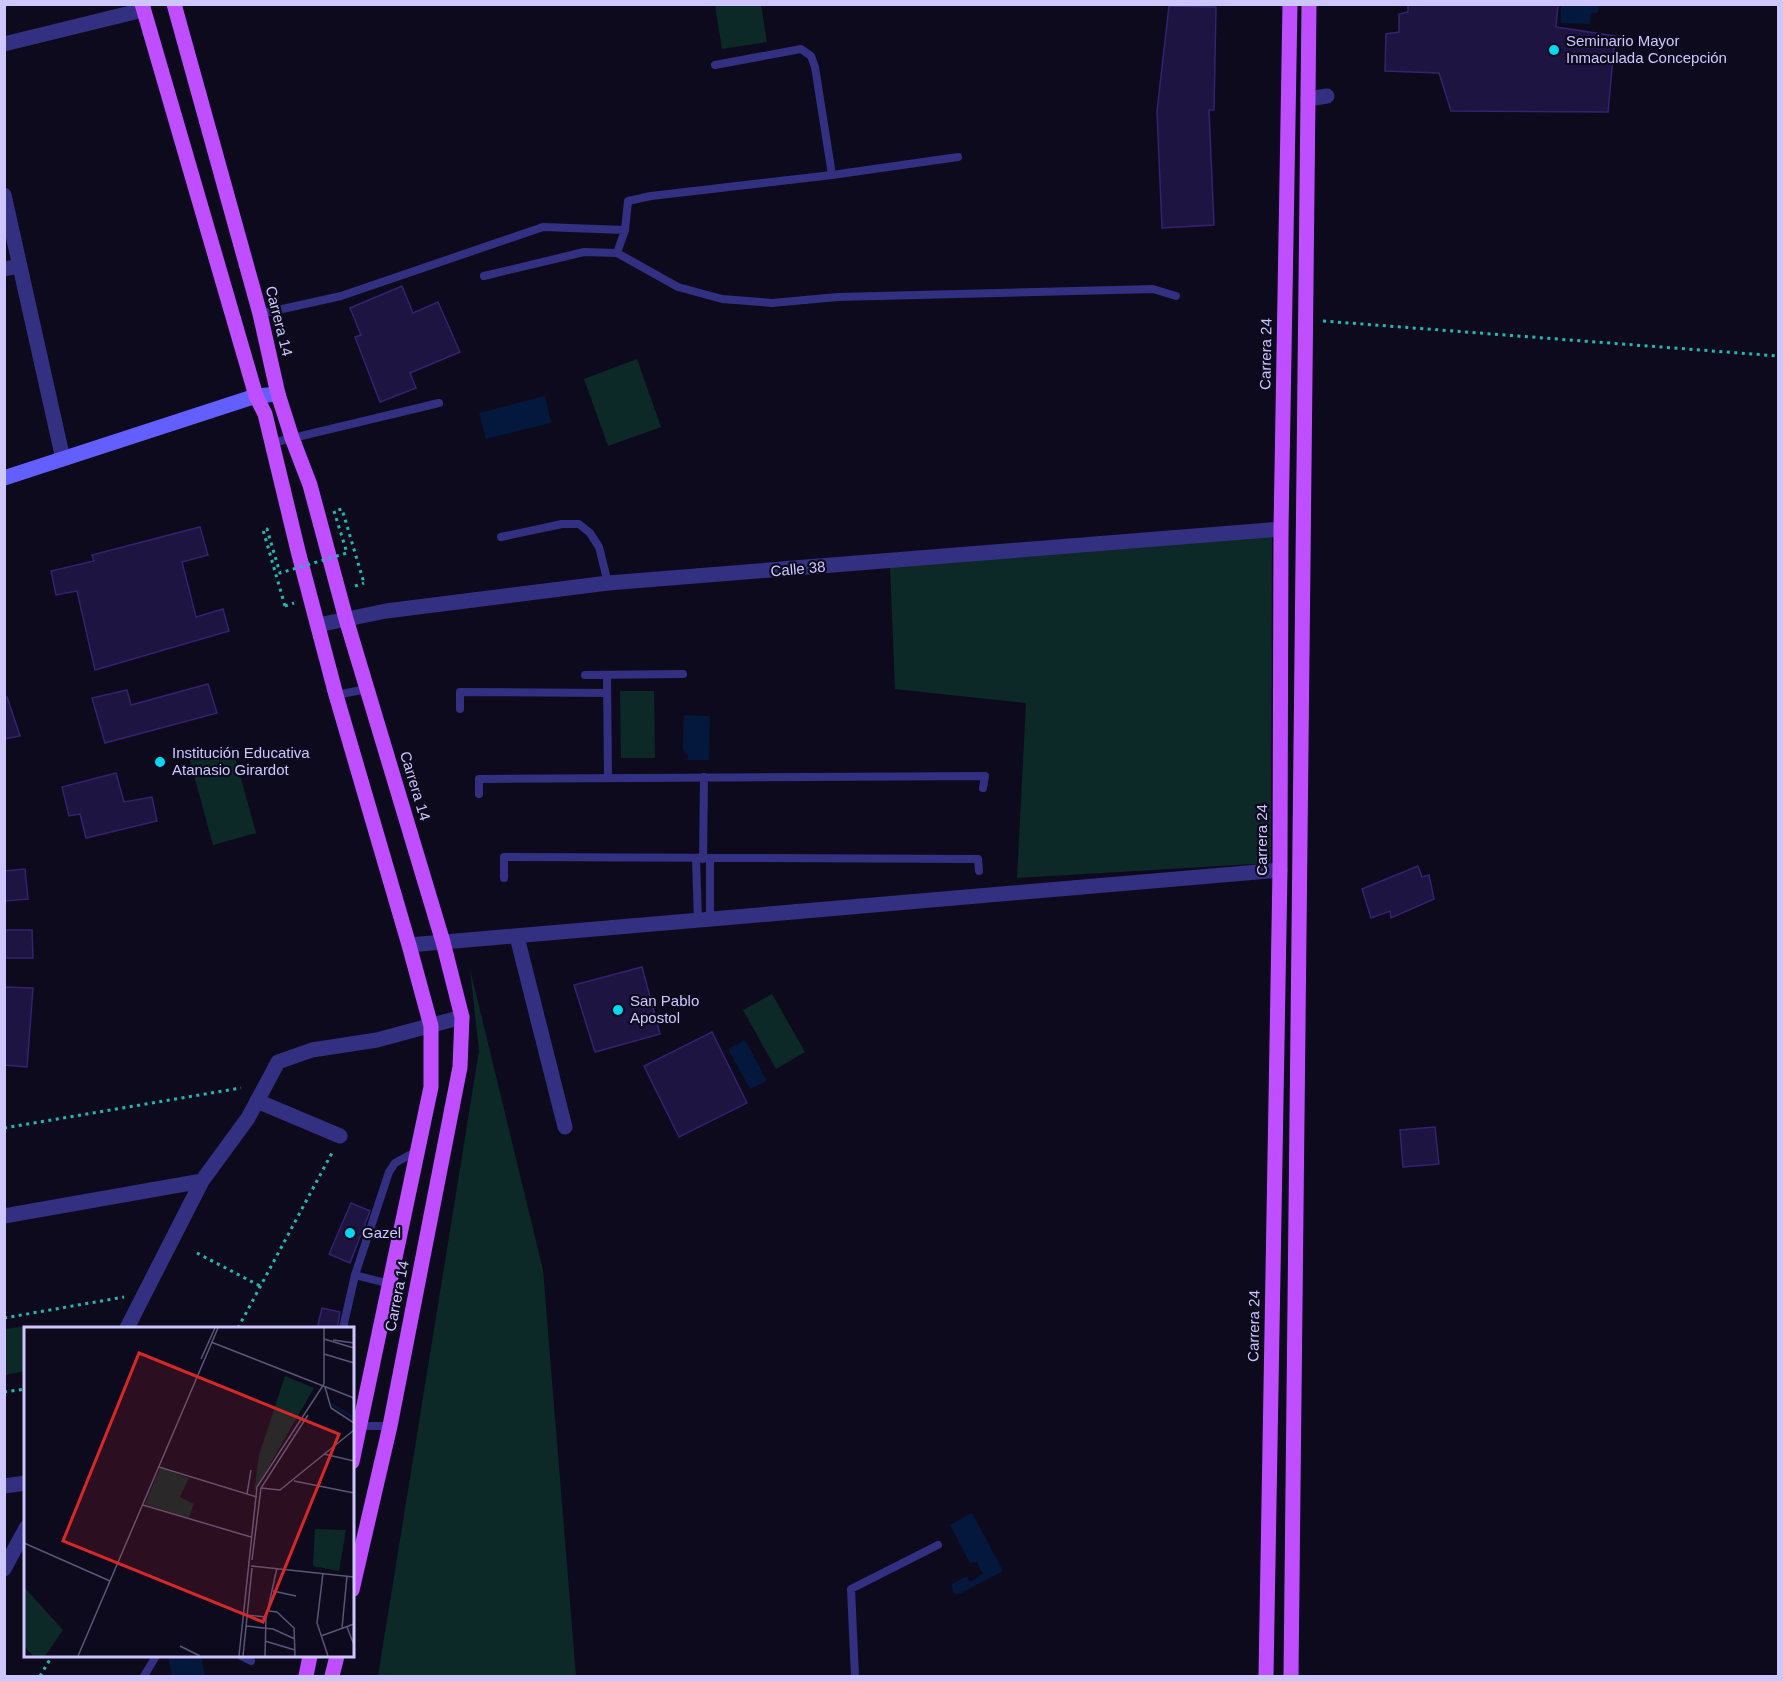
<svg xmlns="http://www.w3.org/2000/svg" width="1783" height="1681" font-family="Arial,sans-serif">
	<style>
		.green { fill: #0c2928 }
		.water { fill: #04183d }
		.building { fill: #1d1441; stroke: #33236f; stroke-width: 1.5 }
		.lines { fill: none; stroke-linecap: round; stroke-linejoin: round }
		.path { stroke: #20b9b1; stroke-width: 3; stroke-dasharray: 3 4.5; stroke-linecap: butt }
		.lane { stroke: #333082; stroke-width: 8 }
		.street { stroke: #333082; stroke-width: 15 }
		.secondary { stroke: #635eff; stroke-width: 15 }
		.primary { stroke: #be4eff; stroke-width: 15 }
		.path-bridge { stroke: #20b9b1; stroke-width: 3; stroke-dasharray: 3 4.5; stroke-linecap: butt }
		.poi-dot { fill: #00d8f2; stroke: #0d0a1e; stroke-width: 2 }
		.labels { text-anchor: middle; stroke-width: 4.5; stroke-linejoin: round; paint-order: stroke }
		.poi-label { font-size: 15px; fill: #cec7ff; stroke: #0d0a1e; text-anchor: start }
		.street-label { font-size: 15px; fill: #cec7ff; stroke: #0d0a1e }
		.inset-river { fill: none; stroke: #04183d; stroke-width: 3 }
		.inset-road { fill: none; stroke: #5a5678; stroke-width: 1.5 }
		.view { fill: #d62828; fill-opacity: 0.15; stroke: #d62828; stroke-width: 3 }
		.inset-edge { fill: none; stroke: #cec7ff; stroke-width: 3 }
	</style>
	<rect width="100%" height="100%" fill="#0d0a1e"/>
	<path class="green" d="M 715,5 L 761,5 L 767,42 L 722,49 Z
		M 637,359 L 661,427 L 608,446 L 584,379 Z
		M 1272,536 L 1271,863 L 1017,878 L 1026,703 L 895,689 L 890,567 Z
		M 620,691 L 654,691 L 655,758 L 621,758 Z
		M 232,746 L 256,833 L 213,845 L 189,757 Z
		M 470,969 L 543,1270 L 576,1676 L 378,1676 L 479,1051 Z
		M 772,994 L 805,1052 L 776,1069 L 743,1010 Z
		M 27,1326 L 25,1371 L 5,1375 L 5,1329 Z"/>
	<path class="water" d="M 1561,5 L 1598,5 L 1598,13 L 1591,13 L 1590,24 L 1561,23 Z
		M 545,396 L 551,423 L 486,439 L 479,413 Z
		M 684,715 L 710,716 L 709,760 L 688,760 L 688,756 L 683,750 Z
		M 745,1040 L 767,1081 L 750,1089 L 728,1049 Z
		M 972,1513 L 1003,1571 L 959,1594 L 953,1593 L 952,1584 L 967,1576 L 970,1582 L 983,1574 L 977,1562 L 970,1563 L 950,1525 Z
		M 168,1656 L 201,1656 L 205,1676 L 172,1676 Z"/>
	<path class="building" d="M 1408,4 L 1558,4 L 1556,27 L 1615,36 L 1608,112 L 1451,111 L 1439,73 L 1385,71 L 1386,34 L 1399,32 L 1399,14 L 1408,12 Z
		M 1169,6 L 1216,7 L 1214,110 L 1209,110 L 1214,225 L 1162,228 L 1157,111 Z
		M 402,286 L 413,313 L 438,302 L 460,352 L 410,373 L 416,388 L 380,402 L 355,337 L 361,335 L 350,308 Z
		M 200,527 L 208,555 L 182,562 L 196,617 L 223,609 L 229,631 L 95,670 L 77,591 L 56,595 L 51,571 L 94,561 L 92,555 Z
		M 208,684 L 217,713 L 105,743 L 92,698 L 127,690 L 131,705 Z
		M 4,697 L 7,697 L 20,736 L 4,739 Z
		M 116,773 L 124,802 L 152,797 L 157,821 L 86,838 L 80,814 L 69,816 L 62,787 Z
		M 1418,866 L 1422,877 L 1429,875 L 1434,899 L 1391,918 L 1390,911 L 1371,918 L 1362,889 Z
		M 25,869 L 28,899 L 4,901 L 4,871 Z
		M 4,930 L 32,930 L 33,958 L 4,958 Z
		M 642,967 L 660,1034 L 595,1052 L 574,985 Z
		M 4,987 L 33,988 L 27,1067 L 4,1065 Z
		M 712,1032 L 747,1103 L 679,1137 L 644,1066 Z
		M 1435,1127 L 1439,1164 L 1403,1167 L 1400,1130 Z
		M 351,1203 L 370,1211 L 350,1263 L 329,1254 Z
		M 322,1308 L 340,1312 L 337,1329 L 317,1329 Z"/>
	<g class="lines">
		<path class="path" d="M 1323,321 L 1778,356
			M 355,586 L 364,583
			M 285,606 L 294,603
			M 4,1128 L 241,1088
			M 197,1253 L 262,1287
			M 4,1318 L 124,1297
			M 238,1328 L 333,1151
			M 4,1392 L 26,1389
			M 40,1676 L 52,1656"/>
		<path class="lane" d="M 715,65 L 801,49 L 811,56 L 815,67 L 832,175
			M 617,253 L 625,230 L 628,201 L 651,196 L 832,175 L 958,157
			M 484,276 L 584,252 L 617,253 L 678,287 L 722,299 L 772,303 L 838,297 L 1153,289 L 1176,296
			M 260,314 L 341,296 L 543,227 L 625,230
			M 272,443 L 439,403
			M 501,537 L 562,524 L 579,524 L 590,533 L 599,547 L 608,583
			M 585,675 L 683,674
			M 607,675 L 608,778
			M 336,695 L 367,689
			M 460,709 L 460,692 L 607,693
			M 479,794 L 479,779 L 985,776 L 983,788
			M 696,858 L 698,921
			M 703,859 L 704,777
			M 504,878 L 504,857 L 978,859 L 979,871
			M 710,920 L 710,859
			M 355,1275 L 390,1284
			M 343,1328 L 355,1275 L 389,1172 L 395,1163 L 417,1151
			M 352,1421 L 360,1426 L 390,1426
			M 241,1656 L 251,1661
			M 144,1676 L 156,1656
			M 855,1676 L 851,1589 L 938,1545"/>
		<path class="street" d="M 4,44 L 143,10
			M 1308,99 L 1327,96
			M 4,195 L 63,459
			M 4,269 L 20,266
			M 318,625 L 386,611 L 608,583 L 1281,529
			M 517,937 L 565,1127
			M 409,945 L 1280,870
			M 257,1101 L 340,1136
			M 4,1216 L 202,1181
			M 127,1328 L 202,1181 L 248,1118 L 278,1062 L 312,1050 L 377,1040 L 462,1017
			M 4,1486 L 26,1483
			M 4,1569 L 26,1528"/>
		<path class="secondary" d="M 4,478 L 256,396 L 278,394"/>
		<path class="primary" d="M 142,4 L 256,396 L 265,414 L 298,551 L 336,695 L 409,945 L 431,1026 L 431,1087 L 352,1462
			M 174,4 L 260,314 L 278,394 L 292,438 L 310,485 L 346,619 L 443,942 L 462,1017 L 460,1067 L 390,1426 L 352,1590
			M 306,1676 L 310,1656
			M 332,1676 L 337,1656
			M 1266,1676 L 1280,870 L 1281,529 L 1290,4
			M 1291,1676 L 1309,4"/>
		<path class="path-bridge" d="M 285,606 L 263,530 L 267,529 L 280,573 L 347,553 L 334,511 L 342,509 L 364,583"/>
	</g>
	<g class="poi-dot">
		<circle cx="1554" cy="50" r="6"/>
		<circle cx="160" cy="762" r="6"/>
		<circle cx="618" cy="1010" r="6"/>
		<circle cx="350" cy="1233" r="6"/>
	</g>
	<g class="labels">
		<g class="poi-label">
			<text x="1566" y="46">Seminario Mayor<tspan x="1566" dy="17">Inmaculada Concepción</tspan></text>
			<text x="172" y="758">Institución Educativa<tspan x="172" dy="17">Atanasio Girardot</tspan></text>
			<text x="630" y="1006">San Pablo<tspan x="630" dy="17">Apostol</tspan></text>
			<text x="362" y="1238">Gazel</text>
		</g>
		<g class="street-label">
			<text transform="translate(279 321) rotate(76)" y="5">Carrera 14</text>
			<text transform="translate(1266 354) rotate(-89)" y="5">Carrera 24</text>
			<text transform="translate(798 569) rotate(-5)" y="5">Calle 38</text>
			<text transform="translate(415 786) rotate(73)" y="5">Carrera 14</text>
			<text transform="translate(1262 840) rotate(-90)" y="5">Carrera 24</text>
			<text transform="translate(397 1296) rotate(-79)" y="5">Carrera 14</text>
			<text transform="translate(1254 1326) rotate(-89)" y="5">Carrera 24</text>
		</g>
	</g>
	<g transform="translate(24 1327)">
		<rect width="330" height="330" fill="#0d0a1e"/>
		<path d="M 261,49 L 290,61 L 230,165 L 235,128 ZM 136,141 L 165,151 L 156,170 L 170,177 L 165,191 L 121,177 ZM 291,202 L 322,203 L 315,244 L 289,239 ZM 0,260 L 39,303 L 21,329 L 9,329 L 0,319 Z" fill="#0c2928"/>
		<path class="inset-river" d="M 307,77 L 330,91"/>
		<path class="inset-road" d="M 300,1 L 300,57M 300,12 L 330,21M 309,13 L 330,16M 187,15 L 330,71M 300,27 L 330,36M 177,32 L 191,1M 301,60 L 307,81 L 330,96M 300,127 L 330,134M 135,140 L 233,170M 270,154 L 330,166M 237,161 L 256,163 L 330,103M 223,167 L 227,143M 119,178 L 227,210M 0,216 L 86,254M 228,233 L 237,161 L 284,88M 227,239 L 330,250M 299,246 L 293,296 L 304,329M 249,264 L 272,269M 245,284 L 253,285 L 270,301 L 271,329M 223,288 L 242,290M 222,299 L 249,302 L 271,312M 323,300 L 330,318M 318,301 L 323,249M 297,309 L 330,297M 241,314 L 271,323M 156,319 L 176,329M 54,329 L 194,1M 215,329 L 233,160 L 300,57M 219,329 L 228,241M 241,329 L 242,290 L 253,241"/>
		<path class="view" d="M 115,26 L 315,107 L 239,295 L 39,214 Z"/>
		<rect width="330" height="330" class="inset-edge"/>
	</g>
	<rect width="1783" height="1681" fill="none" stroke="#cec7ff" stroke-width="12"/>
</svg>
